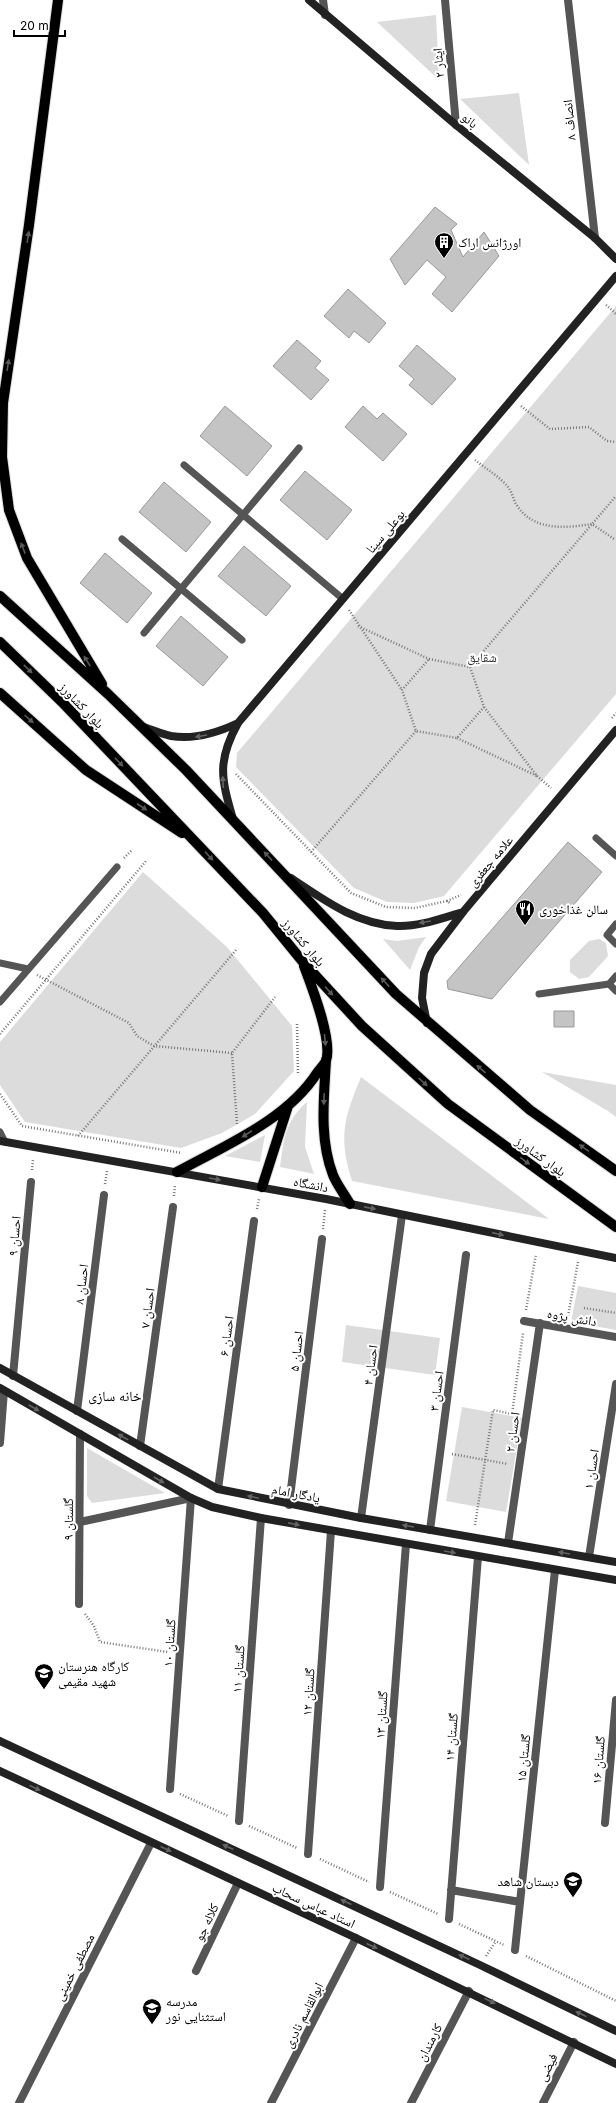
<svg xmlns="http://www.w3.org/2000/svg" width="616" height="2103" font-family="Inter,'Noto Naskh Arabic',sans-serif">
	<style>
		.green { fill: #dcdcdc }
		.building { fill: #c4c4c4; stroke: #999 }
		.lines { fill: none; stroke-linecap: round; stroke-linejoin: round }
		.primary-casing { stroke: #dbdbdb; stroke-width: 12 }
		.path { stroke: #777; stroke-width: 2.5; stroke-dasharray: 1 2; stroke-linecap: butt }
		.lane { stroke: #555; stroke-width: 7 }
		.street { stroke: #555; stroke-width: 8 }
		.secondary { stroke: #222; stroke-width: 8 }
		.primary { stroke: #000; stroke-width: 10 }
		.oneway { fill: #595959 }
		.oneway2 { fill: #646464 }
		.labels { text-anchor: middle; stroke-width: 4; stroke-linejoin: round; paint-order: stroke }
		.street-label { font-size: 13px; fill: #000; stroke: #fff }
		.poi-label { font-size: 13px; fill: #000; stroke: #fff; text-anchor: start }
		.park-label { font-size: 13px; fill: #333; stroke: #fff }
		.neighbourhood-label { font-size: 14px; fill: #000; stroke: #fff }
	</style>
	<rect width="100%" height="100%" fill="#fff"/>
	<path class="green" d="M 436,15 L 439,80 L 377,22 Z
		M 519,93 L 529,165 L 460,99 Z
		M 616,306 L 616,694 L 444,896 L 414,903 L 387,902 L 354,888 L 236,767 L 237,753 Z
		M 143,872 L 227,947 L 292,1026 L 294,1071 L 255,1114 L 222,1133 L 181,1148 L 25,1122 L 0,1085 L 0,1042 Z
		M 426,937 L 419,947 L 410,970 L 383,939 L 397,941 Z
		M 599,939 L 606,943 L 608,956 L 589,977 L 579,979 L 570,972 L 570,960 L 589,941 Z
		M 542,1072 L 616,1085 L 616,1117 L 608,1111 Z
		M 361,1077 L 549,1219 L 352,1181 C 338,1137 344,1118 361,1077 Z
		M 307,1102 L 305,1147 L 314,1174 L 280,1167 C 284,1139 285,1121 307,1102 Z
		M 265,1135 L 260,1162 L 225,1156 Z
		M 578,1286 L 616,1293 L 616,1330 L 571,1322 Z
		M 346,1325 L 440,1338 L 435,1375 L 342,1362 Z
		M 462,1407 L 522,1418 L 506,1512 L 446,1501 Z
		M 87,1448 L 165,1493 L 92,1503 L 87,1496 Z"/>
	<path class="building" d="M 435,207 L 457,224 L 451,230 L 463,257 L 484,232 L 499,256 L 452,312 L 432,294 L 446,277 L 427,260 L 405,285 L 390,259 Z
		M 348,289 L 386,323 L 369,343 L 354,331 L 349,338 L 324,316 Z
		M 297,340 L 321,361 L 315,368 L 329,380 L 311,400 L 273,366 Z
		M 417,345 L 456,379 L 432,405 L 409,385 L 414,379 L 399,366 Z
		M 225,406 L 272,446 L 247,476 L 200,436 Z
		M 363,406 L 377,419 L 383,413 L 407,434 L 383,461 L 345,427 Z
		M 305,471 L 352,510 L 327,540 L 280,500 Z
		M 164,482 L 211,522 L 186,552 L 139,512 Z
		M 244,546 L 291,586 L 266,616 L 218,576 Z
		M 105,553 L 152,593 L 127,623 L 80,583 Z
		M 181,616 L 228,657 L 203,686 L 156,646 Z
		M 568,842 L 602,872 L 492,999 L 448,989 L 447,981 Z
		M 554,1011 L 574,1011 L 574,1027 L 554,1027 Z"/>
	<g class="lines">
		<g class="primary-casing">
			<path id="primary" d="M 58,0 L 29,225 L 3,403 L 2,457 L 9,510 L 27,558 L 102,684
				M 0,596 L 108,694 L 186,770 L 396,994 L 530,1110 L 616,1171
				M 0,642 L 64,704 L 263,913 L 303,962 L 362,1026 L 448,1104 L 616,1227
				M 0,693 L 86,770 L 182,833
				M 326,1060 C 324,1098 319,1139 333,1175 C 337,1185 345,1195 350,1204
				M 177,1172 C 224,1146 287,1120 317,1073 C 320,1069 324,1065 326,1061 C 333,1041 312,987 304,966
				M 262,1187 L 288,1106"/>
		</g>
		<path class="path" d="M 606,305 L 616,314
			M 521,406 L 550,429 L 589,427 L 607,441 L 616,442
			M 475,460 C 485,468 500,477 508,487 C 512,492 513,499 516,504 C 533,532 566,528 592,524 L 614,539
			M 349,610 L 402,690
			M 358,626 L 429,659
			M 429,659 L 470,667 L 484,707 L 457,738 L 416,731 L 402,690 Z
			M 470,667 L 616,496
			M 484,707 L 537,776 L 551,788
			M 612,718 L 616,713
			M 457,738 L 537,776
			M 236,774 L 351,893 L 386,907 L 415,908 L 447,901 L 450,903
			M 311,852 L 416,731
			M 124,858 L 132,850
			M 447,901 L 461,895
			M 37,975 L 129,1023 L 137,1036 L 154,1046 L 232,1053
			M 297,1024 L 298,1074
			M 0,1034 L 146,861
			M 0,1094 L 22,1126 L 182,1153
			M 237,1124 L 232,1053 L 275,997
			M 78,1136 L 236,950
			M 32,1170 L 33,1159
			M 105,1184 L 107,1171
			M 174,1196 L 175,1185
			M 257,1209 L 259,1199
			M 323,1229 L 325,1210
			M 584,1308 L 616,1313
			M 526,1310 L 536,1254
			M 568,1316 L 578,1262
			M 452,1454 L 508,1464
			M 475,1525 L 493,1410 L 512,1414 L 523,1333
			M 85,1614 L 94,1626 L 100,1642 L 168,1652
			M 180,1794 L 228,1816
			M 249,1826 L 297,1848
			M 320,1859 L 369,1882
			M 390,1892 L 438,1914
			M 459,1924 L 504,1945
			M 486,1956 L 496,1941
			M 526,1956 L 616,2001"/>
		<path class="lane" d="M 184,465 L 343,599
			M 122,539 L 242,640
			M 144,633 L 299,448
			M 596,838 L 616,856
			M 616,924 L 607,935 L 616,944
			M 0,963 L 28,969
			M 609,984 L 616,991
			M 539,994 L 609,984 L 616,976
			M 0,1002 L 117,867
			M 0,1132 L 5,1142"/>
		<path class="street" d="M 323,0 L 325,15
			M 445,0 L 456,125
			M 568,0 L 595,238
			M 524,1321 L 616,1337
			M 13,1376 L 31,1182
			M 77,1411 L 104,1195
			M 0,1443 L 4,1391
			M 140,1446 L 173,1207
			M 218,1489 L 254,1221
			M 289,1505 L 322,1239
			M 361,1518 L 402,1215
			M 80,1522 L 191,1498 L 170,1789
			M 430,1530 L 466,1255
			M 508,1543 L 540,1323
			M 589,1557 L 616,1384
			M 79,1604 L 80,1434
			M 239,1821 L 261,1518
			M 605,1823 L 616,1700
			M 308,1854 L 331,1531
			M 380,1887 L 406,1544
			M 451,1890 L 520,1902
			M 449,1919 L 478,1557
			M 515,1950 L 555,1570
			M 196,1971 L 238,1883
			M 19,2103 L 151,1843
			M 271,2103 L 356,1938
			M 411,2103 L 469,1991
			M 543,2103 L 574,2042"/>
		<path class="secondary" d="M 309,0 L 456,125 L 595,238 L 616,259
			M 141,726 C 151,729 161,734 171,736 C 195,740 217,733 238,723
			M 233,819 C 221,778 217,761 238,723 L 616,276
			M 291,878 C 324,900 356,924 397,926 C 419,927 442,918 463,912
			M 427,1023 L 422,998 L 424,973 L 431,954 L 463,912 L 616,730
			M 0,1141 L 326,1199 L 616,1258
			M 0,1368 L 218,1489 L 361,1518 L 616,1562
			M 0,1388 L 191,1498 L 212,1507 L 261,1518 L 616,1580
			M 0,1741 L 480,1965 L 616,2031
			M 0,1771 L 356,1938 L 616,2064"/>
		<use href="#primary" class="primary"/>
	</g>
	<defs><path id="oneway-solid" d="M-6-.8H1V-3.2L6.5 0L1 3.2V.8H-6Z"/></defs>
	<g class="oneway">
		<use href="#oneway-solid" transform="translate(28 237) rotate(-81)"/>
		<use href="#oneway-solid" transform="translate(8 365) rotate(-81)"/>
		<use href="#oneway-solid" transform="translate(23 548) rotate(-111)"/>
		<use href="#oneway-solid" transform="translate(87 661) rotate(-122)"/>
		<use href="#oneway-solid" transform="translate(28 669) rotate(44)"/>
		<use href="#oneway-solid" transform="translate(29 719) rotate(42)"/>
		<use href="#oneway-solid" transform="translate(119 762) rotate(46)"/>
		<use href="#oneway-solid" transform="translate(142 807) rotate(33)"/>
		<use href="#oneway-solid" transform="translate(209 856) rotate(47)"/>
		<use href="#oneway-solid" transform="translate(268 856) rotate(-133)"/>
		<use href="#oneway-solid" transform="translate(385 982) rotate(-133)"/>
		<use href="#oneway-solid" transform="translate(329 991) rotate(48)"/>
		<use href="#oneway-solid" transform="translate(325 1040) rotate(85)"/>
		<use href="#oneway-solid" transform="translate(481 1069) rotate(-140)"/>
		<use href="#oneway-solid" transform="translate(423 1082) rotate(42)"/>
		<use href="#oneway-solid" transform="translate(324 1099) rotate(92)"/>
		<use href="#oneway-solid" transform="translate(247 1134) rotate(147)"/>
		<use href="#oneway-solid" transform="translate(584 1148) rotate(-145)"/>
		<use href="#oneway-solid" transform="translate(525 1161) rotate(36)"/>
	</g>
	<g class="oneway2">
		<use href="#oneway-solid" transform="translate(201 736) rotate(170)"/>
		<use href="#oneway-solid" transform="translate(223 782) rotate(-93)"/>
		<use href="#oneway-solid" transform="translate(425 922) rotate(170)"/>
		<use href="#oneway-solid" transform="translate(215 1179) rotate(10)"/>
		<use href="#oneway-solid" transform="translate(370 1208) rotate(11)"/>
		<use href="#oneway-solid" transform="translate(498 1234) rotate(13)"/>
		<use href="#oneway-solid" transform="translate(34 1408) rotate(30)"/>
		<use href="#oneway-solid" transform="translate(123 1437) rotate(-151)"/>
		<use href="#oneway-solid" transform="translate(159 1480) rotate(30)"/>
		<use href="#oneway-solid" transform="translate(253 1497) rotate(-168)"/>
		<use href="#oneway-solid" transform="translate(294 1524) rotate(11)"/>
		<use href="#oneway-solid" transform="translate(408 1526) rotate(-170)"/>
		<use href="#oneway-solid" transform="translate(450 1552) rotate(10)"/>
		<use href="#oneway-solid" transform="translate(564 1553) rotate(-170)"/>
		<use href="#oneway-solid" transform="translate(35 1788) rotate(25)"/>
		<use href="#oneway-solid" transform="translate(228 1847) rotate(-155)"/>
		<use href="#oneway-solid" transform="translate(166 1849) rotate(25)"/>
		<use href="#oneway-solid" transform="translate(346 1902) rotate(-155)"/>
		<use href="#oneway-solid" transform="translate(372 1946) rotate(25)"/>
		<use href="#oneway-solid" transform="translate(464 1957) rotate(-155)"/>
		<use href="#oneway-solid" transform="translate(490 2001) rotate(26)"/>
		<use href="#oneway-solid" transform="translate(581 2014) rotate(-154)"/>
	</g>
	<defs>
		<g id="building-pin" transform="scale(1)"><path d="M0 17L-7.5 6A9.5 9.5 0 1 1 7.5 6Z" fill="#000" stroke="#fff"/><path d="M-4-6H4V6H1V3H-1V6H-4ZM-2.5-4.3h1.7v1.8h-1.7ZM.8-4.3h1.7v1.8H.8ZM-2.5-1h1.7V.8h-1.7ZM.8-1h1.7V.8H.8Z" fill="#fff"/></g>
		<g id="restaurant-pin" transform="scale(1)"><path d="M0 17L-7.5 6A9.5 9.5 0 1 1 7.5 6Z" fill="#000" stroke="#fff"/><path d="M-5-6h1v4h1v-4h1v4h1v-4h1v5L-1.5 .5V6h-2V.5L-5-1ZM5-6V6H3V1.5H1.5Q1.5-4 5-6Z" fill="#fff"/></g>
		<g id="school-pin" transform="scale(1)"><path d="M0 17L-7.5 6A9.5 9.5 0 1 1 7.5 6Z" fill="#000" stroke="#fff"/><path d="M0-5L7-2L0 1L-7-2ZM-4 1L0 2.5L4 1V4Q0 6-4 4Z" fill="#fff"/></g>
	</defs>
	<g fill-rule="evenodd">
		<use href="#building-pin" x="444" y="242"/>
		<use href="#restaurant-pin" x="525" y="909"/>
		<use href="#school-pin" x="44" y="1673"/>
		<use href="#school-pin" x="573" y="1881"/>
		<use href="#school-pin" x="152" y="2008"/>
	</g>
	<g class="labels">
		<g class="street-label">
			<text transform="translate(438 63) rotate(-95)" y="5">ایثار ۲</text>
			<text transform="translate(470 120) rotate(39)" y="5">بانو</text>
			<text transform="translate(569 120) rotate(-96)" y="5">انصاف ۸</text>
			<text transform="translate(385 531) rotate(-50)" y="5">بوعلی سینا</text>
			<text transform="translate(82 705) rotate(46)" y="5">بلوار کشاورز</text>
			<text transform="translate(490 861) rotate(-50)" y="5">علامه جعفری</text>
			<text transform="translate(304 942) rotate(50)" y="5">بلوار کشاورز</text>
			<text transform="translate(541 1156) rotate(36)" y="5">بلوار کشاورز</text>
			<text transform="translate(311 1184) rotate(11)" y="5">دانشگاه</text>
			<text transform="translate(14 1236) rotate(-85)" y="5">احسان ۹</text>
			<text transform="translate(81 1284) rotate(-83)" y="5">احسان ۸</text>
			<text transform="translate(147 1308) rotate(-82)" y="5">احسان ۷</text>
			<text transform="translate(572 1317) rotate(10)" y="5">دانش پژوه</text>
			<text transform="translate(226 1336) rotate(-82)" y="5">احسان ۶</text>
			<text transform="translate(296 1351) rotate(-83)" y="5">احسان ۵</text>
			<text transform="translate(370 1365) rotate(-82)" y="5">احسان ۴</text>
			<text transform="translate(436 1391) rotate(-82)" y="5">احسان ۳</text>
			<text transform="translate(512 1432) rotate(-82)" y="5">احسان ۲</text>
			<text transform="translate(591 1469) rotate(-81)" y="5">احسان ۱</text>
			<text transform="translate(296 1493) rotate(11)" y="5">یادگار امام</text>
			<text transform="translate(68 1519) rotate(-90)" y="5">گلستان ۹</text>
			<text transform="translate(169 1643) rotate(-86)" y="5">گلستان ۱۰</text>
			<text transform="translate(238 1669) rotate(-86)" y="5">گلستان ۱۱</text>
			<text transform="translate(308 1692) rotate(-86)" y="5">گلستان ۱۲</text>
			<text transform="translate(381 1715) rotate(-86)" y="5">گلستان ۱۳</text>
			<text transform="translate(451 1737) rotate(-85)" y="5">گلستان ۱۴</text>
			<text transform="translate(523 1758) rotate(-84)" y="5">گلستان ۱۵</text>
			<text transform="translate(598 1760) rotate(-85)" y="5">گلستان ۱۶</text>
			<text transform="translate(314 1905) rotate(25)" y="5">استاد عباس سحاب</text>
			<text transform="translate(206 1922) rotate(-65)" y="5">کلاله جو</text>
			<text transform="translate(74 1967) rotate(-63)" y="5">مصطفی خمینی</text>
			<text transform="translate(303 2015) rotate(-63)" y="5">ابوالقاسم نادری</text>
			<text transform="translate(429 2042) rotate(-63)" y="5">کارمندان</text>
			<text transform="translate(547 2067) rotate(-63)" y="5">فیضی</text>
		</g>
		<g class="poi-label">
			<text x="458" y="247">اورژانس اراک</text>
			<text x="539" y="914">سالن غذاخوری</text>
			<text x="58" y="1671">کارگاه هنرستان<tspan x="58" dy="15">شهید مقیمی</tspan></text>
			<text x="559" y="1886" text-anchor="end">دبستان شاهد</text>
			<text x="166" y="2006">مدرسه<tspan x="166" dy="15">استثنایی نور</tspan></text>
		</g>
		<g class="park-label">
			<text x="482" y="662">شقایق</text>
		</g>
		<g class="neighbourhood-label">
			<text x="115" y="1401">خانه سازی</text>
		</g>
	</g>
	<path d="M14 30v6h51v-6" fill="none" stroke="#000000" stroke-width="2"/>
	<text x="20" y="30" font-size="12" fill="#000000" stroke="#ffffff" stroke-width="3" paint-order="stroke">20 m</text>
</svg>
